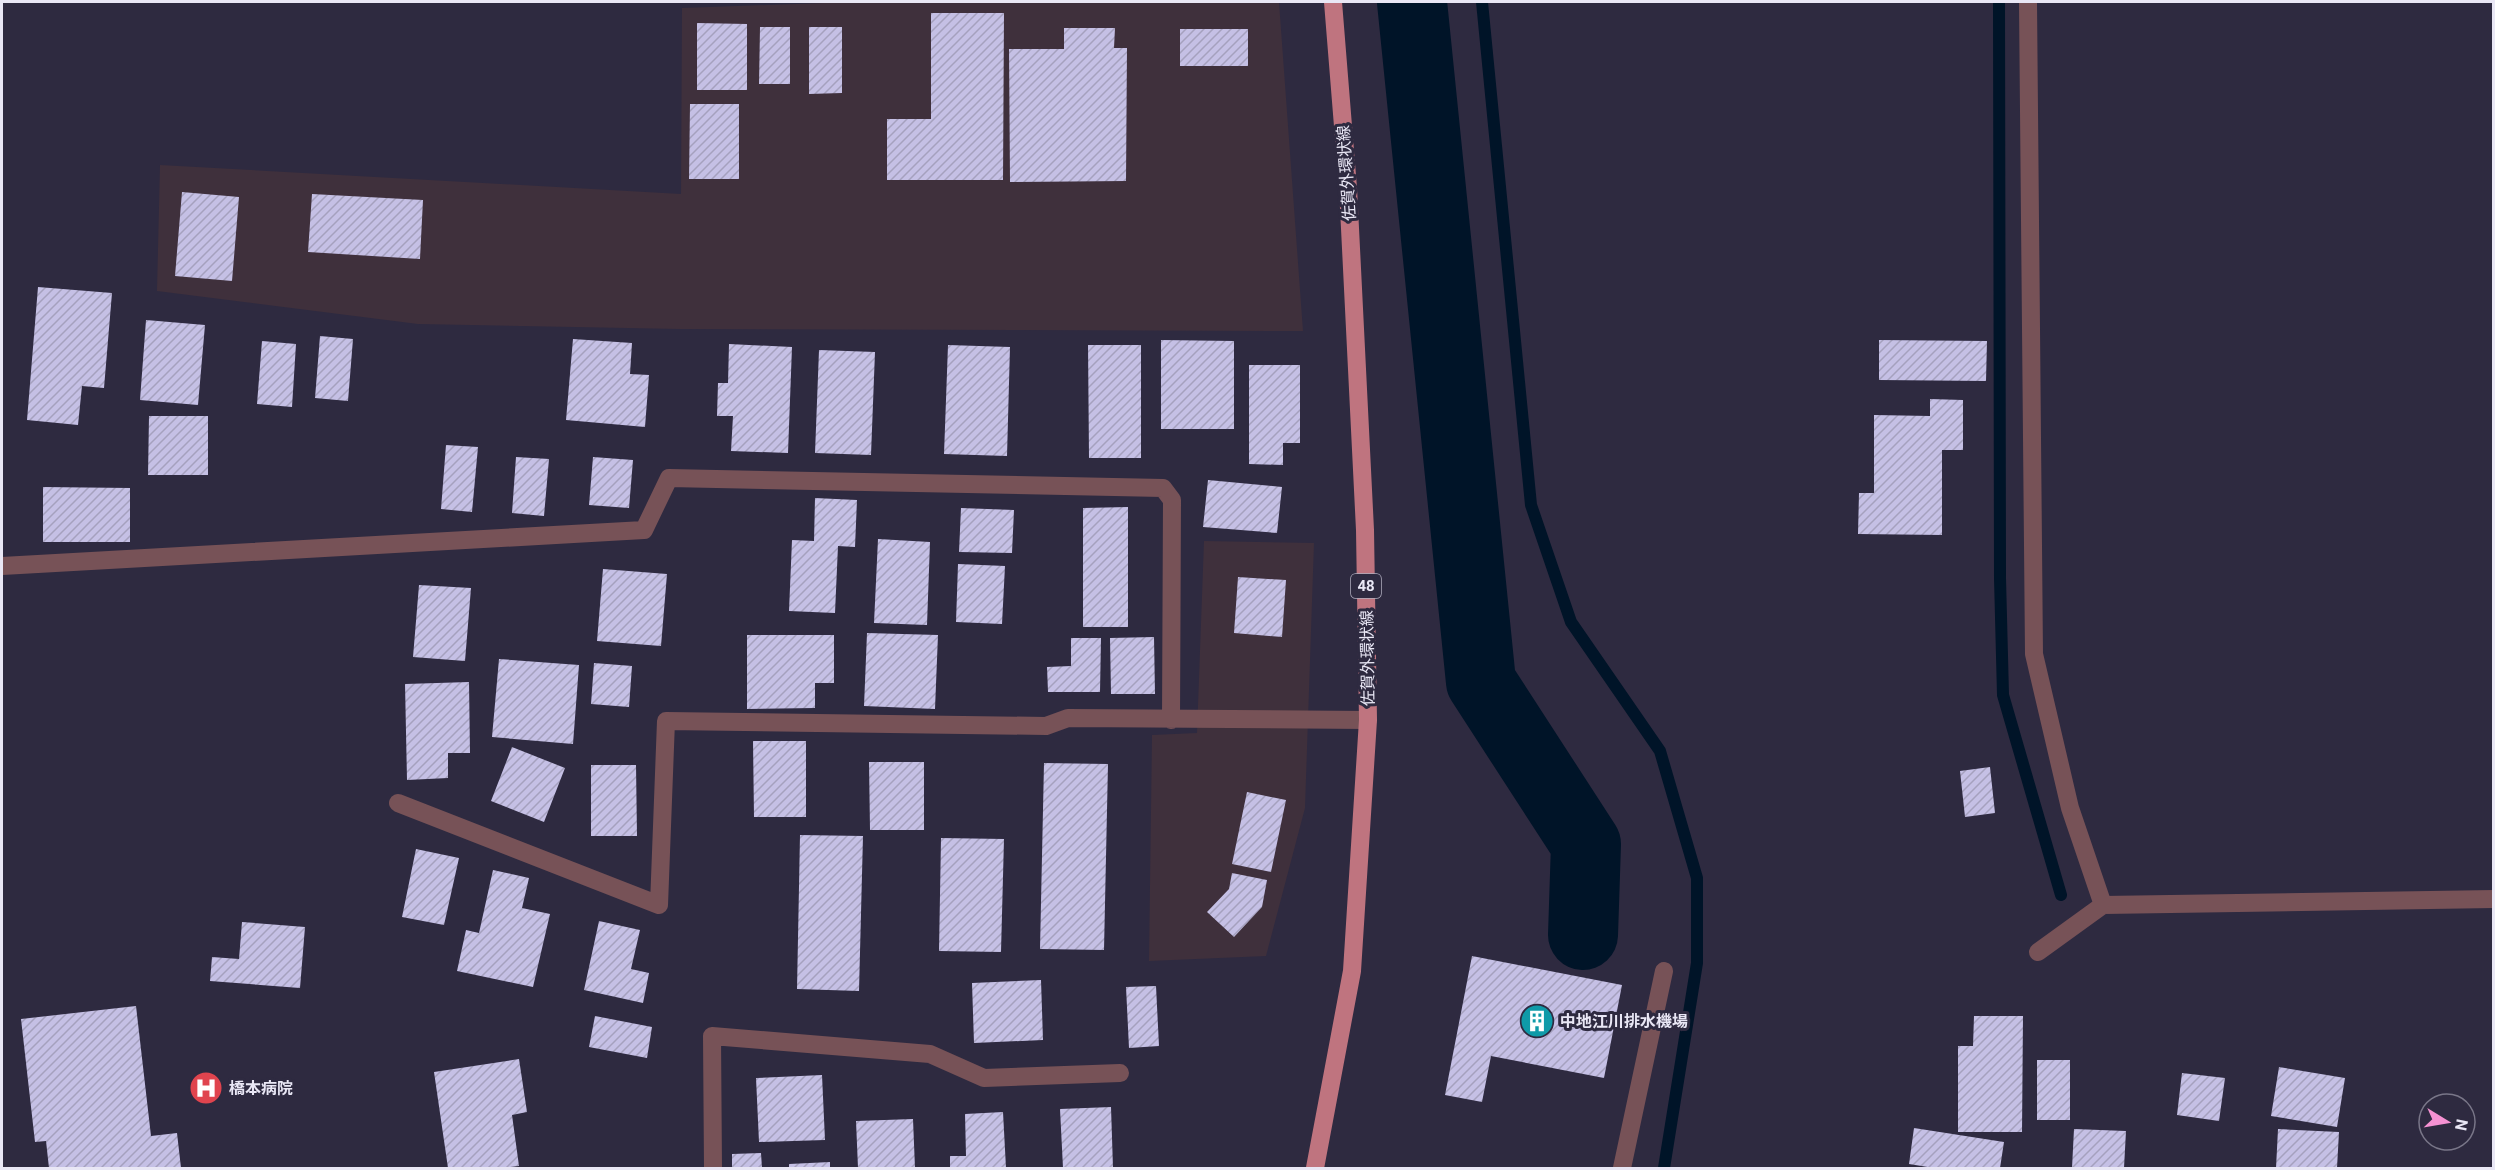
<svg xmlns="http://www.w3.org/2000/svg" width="2495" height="1170" font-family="Roboto,'Noto Sans JP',sans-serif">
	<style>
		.commercial { fill: #3f303c }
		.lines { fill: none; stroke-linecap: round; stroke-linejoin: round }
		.stream { stroke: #001428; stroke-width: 12 }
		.river { stroke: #001428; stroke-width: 70 }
		.building { fill: url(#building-hatch) }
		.minor { stroke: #775257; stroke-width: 18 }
		.major { stroke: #bf747f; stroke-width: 18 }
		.labels { text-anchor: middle; stroke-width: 6; stroke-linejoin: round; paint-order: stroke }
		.shield { fill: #2e2a40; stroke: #b1aebf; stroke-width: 1.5 }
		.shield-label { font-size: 15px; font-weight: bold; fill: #e9e7f5 }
		.street-label { font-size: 16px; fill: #e9e7f5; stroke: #2e2a40 }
		.poi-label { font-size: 16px; font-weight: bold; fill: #e9e7f5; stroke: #2e2a40; text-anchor: start }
	</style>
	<defs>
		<pattern id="building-hatch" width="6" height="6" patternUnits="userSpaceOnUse" patternTransform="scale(1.5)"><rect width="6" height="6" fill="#c5c0e5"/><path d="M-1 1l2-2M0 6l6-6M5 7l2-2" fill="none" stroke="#a5a1be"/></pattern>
	</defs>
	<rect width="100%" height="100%" fill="#2e2a40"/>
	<path class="commercial" d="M 852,2 L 1279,2 L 1303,331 L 680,329 L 418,324 L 157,291 L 160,165 L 681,194 L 682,8 Z
		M 1204,541 L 1314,543 L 1305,808 L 1266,956 L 1149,961 L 1152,735 L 1197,733 Z"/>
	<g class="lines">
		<path class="stream" d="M 1482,2 L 1531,505 L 1571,622 L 1660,751 L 1697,878 L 1697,963 L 1664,1168
			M 1999,2 L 2000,578 L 2003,695 L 2061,895"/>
		<path class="river" d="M 1412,2 L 1481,682 L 1586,844 L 1583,935"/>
	</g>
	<path class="building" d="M 931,13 L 1004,13 L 1003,180 L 887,180 L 887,119 L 931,119 Z
		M 697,23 L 747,24 L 747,90 L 697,90 Z
		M 760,27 L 790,27 L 790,84 L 759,84 Z
		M 809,27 L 842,27 L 842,93 L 809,94 Z
		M 1064,28 L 1115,28 L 1114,48 L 1127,48 L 1126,181 L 1010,182 L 1009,49 L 1064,49 Z
		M 1180,29 L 1248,29 L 1248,66 L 1180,66 Z
		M 690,104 L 739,104 L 739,179 L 689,179 Z
		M 182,192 L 239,197 L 232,281 L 175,276 Z
		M 312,194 L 423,200 L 420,259 L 308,252 Z
		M 38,287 L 112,293 L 104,388 L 82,386 L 78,425 L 27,420 Z
		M 146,320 L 205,325 L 198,405 L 140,400 Z
		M 320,336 L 353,339 L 348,401 L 315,398 Z
		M 573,339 L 632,343 L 630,374 L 649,375 L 645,427 L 566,420 Z
		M 1161,340 L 1234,341 L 1234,429 L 1161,429 Z
		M 1879,340 L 1987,341 L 1986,381 L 1879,380 Z
		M 262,341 L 296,344 L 292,407 L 257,404 Z
		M 729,344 L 792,347 L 788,453 L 731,451 L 733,416 L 717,416 L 718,383 L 728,383 Z
		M 948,345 L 1010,347 L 1007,456 L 944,454 Z
		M 1088,345 L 1141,345 L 1141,458 L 1089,458 Z
		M 819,350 L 875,352 L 871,455 L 815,453 Z
		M 1249,365 L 1300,365 L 1300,443 L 1283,443 L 1283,465 L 1249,464 Z
		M 1930,399 L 1963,400 L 1963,450 L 1942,450 L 1942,535 L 1858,534 L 1859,493 L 1874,493 L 1874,415 L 1930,416 Z
		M 149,416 L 208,416 L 208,475 L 148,475 Z
		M 446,445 L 478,447 L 472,512 L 441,509 Z
		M 516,457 L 549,459 L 544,516 L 512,513 Z
		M 593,457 L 633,460 L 629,508 L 589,505 Z
		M 1208,480 L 1282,487 L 1277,533 L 1203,527 Z
		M 43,487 L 130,488 L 130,542 L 43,542 Z
		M 815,498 L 857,500 L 855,547 L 838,546 L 835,613 L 789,611 L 792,540 L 814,541 Z
		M 1128,507 L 1128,627 L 1083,627 L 1083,508 Z
		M 961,508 L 1014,510 L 1012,553 L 959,552 Z
		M 878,539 L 930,542 L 927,625 L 874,623 Z
		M 958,564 L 1005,566 L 1002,624 L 956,622 Z
		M 603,569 L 667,574 L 661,646 L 597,641 Z
		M 1238,577 L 1286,580 L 1282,637 L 1234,633 Z
		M 419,585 L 471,588 L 465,661 L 413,657 Z
		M 867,633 L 938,635 L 935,709 L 864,706 Z
		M 747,635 L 834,635 L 834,683 L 815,683 L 815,708 L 747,709 Z
		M 1154,637 L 1155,694 L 1111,694 L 1110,638 Z
		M 1071,638 L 1101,638 L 1100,692 L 1048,692 L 1047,667 L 1071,666 Z
		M 499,659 L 579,665 L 573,744 L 492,737 Z
		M 594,663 L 632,666 L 629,707 L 591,704 Z
		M 469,682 L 470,753 L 448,753 L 448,778 L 407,780 L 405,684 Z
		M 753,741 L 806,741 L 806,817 L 754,817 Z
		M 512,747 L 565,768 L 544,822 L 491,801 Z
		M 869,762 L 924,762 L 924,830 L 870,830 Z
		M 1044,763 L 1108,764 L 1104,950 L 1040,949 Z
		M 591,765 L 636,765 L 637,836 L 591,836 Z
		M 1990,767 L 1995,813 L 1965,817 L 1960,771 Z
		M 1247,792 L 1286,800 L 1271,872 L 1232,864 Z
		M 800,835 L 863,836 L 859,991 L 797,989 Z
		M 941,838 L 1004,839 L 1001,952 L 939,951 Z
		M 416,849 L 459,858 L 444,925 L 402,917 Z
		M 493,870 L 529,878 L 522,908 L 550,914 L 533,987 L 457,971 L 466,930 L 479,933 Z
		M 1232,873 L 1267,880 L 1262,907 L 1234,937 L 1207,912 L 1229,889 Z
		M 599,921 L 640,930 L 631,969 L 649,973 L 643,1003 L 584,990 Z
		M 242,922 L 305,927 L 300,988 L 210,981 L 212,957 L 239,959 Z
		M 1472,956 L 1622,985 L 1604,1078 L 1491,1056 L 1482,1102 L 1445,1095 Z
		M 1041,980 L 1043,1040 L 974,1043 L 972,983 Z
		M 1156,986 L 1159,1046 L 1129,1048 L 1126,987 Z
		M 136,1006 L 151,1136 L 177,1133 L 181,1168 L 49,1168 L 46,1141 L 35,1142 L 21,1019 Z
		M 595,1016 L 652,1027 L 647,1058 L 589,1047 Z
		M 1974,1016 L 2023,1016 L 2022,1132 L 1958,1132 L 1958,1046 L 1973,1046 Z
		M 519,1059 L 527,1112 L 512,1115 L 519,1166 L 501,1168 L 448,1168 L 434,1072 Z
		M 2037,1060 L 2070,1060 L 2070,1120 L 2037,1120 Z
		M 2279,1067 L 2345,1078 L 2337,1127 L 2271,1116 Z
		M 2182,1073 L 2225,1078 L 2219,1121 L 2177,1115 Z
		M 822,1075 L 825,1140 L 759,1142 L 756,1078 Z
		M 1111,1107 L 1113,1168 L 1063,1168 L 1060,1109 Z
		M 1003,1112 L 1006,1168 L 950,1168 L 950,1156 L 966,1156 L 965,1114 Z
		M 913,1119 L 915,1168 L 858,1168 L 856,1121 Z
		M 1914,1128 L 2004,1142 L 2000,1168 L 1934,1168 L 1909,1164 Z
		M 2074,1129 L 2126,1131 L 2124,1168 L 2072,1168 Z
		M 2278,1129 L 2339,1132 L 2337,1168 L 2276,1168 Z
		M 761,1153 L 762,1168 L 732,1168 L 732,1154 Z
		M 830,1162 L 830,1168 L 789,1168 L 789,1164 Z"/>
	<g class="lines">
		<path class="minor" d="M 2028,2 L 2034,654 L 2070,808 L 2103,905 L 2494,899
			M 2,566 L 644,530 L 669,478 L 1163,488 L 1172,500 L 1171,720
			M 398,803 L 659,905 L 666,721 L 1046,726 L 1068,718 L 1368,720
			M 2038,952 L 2103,905
			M 713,1168 L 712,1036 L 930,1054 L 984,1078 L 1120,1073
			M 1622,1168 L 1664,971"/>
		<path class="major" d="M 1315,1168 L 1352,971 L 1368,720 L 1365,530 L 1348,188 L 1333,2"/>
	</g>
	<defs>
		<g id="building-disc" transform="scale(1.725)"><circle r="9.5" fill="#0f9aa8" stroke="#2e2a40"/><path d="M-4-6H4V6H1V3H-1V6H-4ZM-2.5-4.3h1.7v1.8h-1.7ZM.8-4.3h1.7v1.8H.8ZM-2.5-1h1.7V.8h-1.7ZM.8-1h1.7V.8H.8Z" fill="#fff"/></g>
		<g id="hospital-disc" transform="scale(1.725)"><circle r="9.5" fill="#e0444e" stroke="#2e2a40"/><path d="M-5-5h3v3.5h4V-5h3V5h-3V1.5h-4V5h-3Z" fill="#fff"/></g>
	</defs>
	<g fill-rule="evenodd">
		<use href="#building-disc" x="1537" y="1021"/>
		<use href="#hospital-disc" x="206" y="1088"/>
	</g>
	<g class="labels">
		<rect class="shield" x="1351" y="574" width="30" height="24" rx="4.5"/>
		<g class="shield-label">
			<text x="1366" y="591">48</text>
		</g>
		<g class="street-label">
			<text transform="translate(1346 173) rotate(-94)" y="6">佐賀外環状線</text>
			<text transform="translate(1367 658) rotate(-91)" y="6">佐賀外環状線</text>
		</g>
		<g class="poi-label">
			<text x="1560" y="1027">中地江川排水機場</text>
			<text x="229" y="1094">橋本病院</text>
		</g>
	</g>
	<rect width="2495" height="1170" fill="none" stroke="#e9e7f5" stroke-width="6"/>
	<g transform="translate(2447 1122) rotate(101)"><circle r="28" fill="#2e2a40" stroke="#797688" stroke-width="1.5"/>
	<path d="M0-4.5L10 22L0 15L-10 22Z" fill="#f591d2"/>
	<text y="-9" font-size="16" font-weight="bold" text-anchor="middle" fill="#e9e7f5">N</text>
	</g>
</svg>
